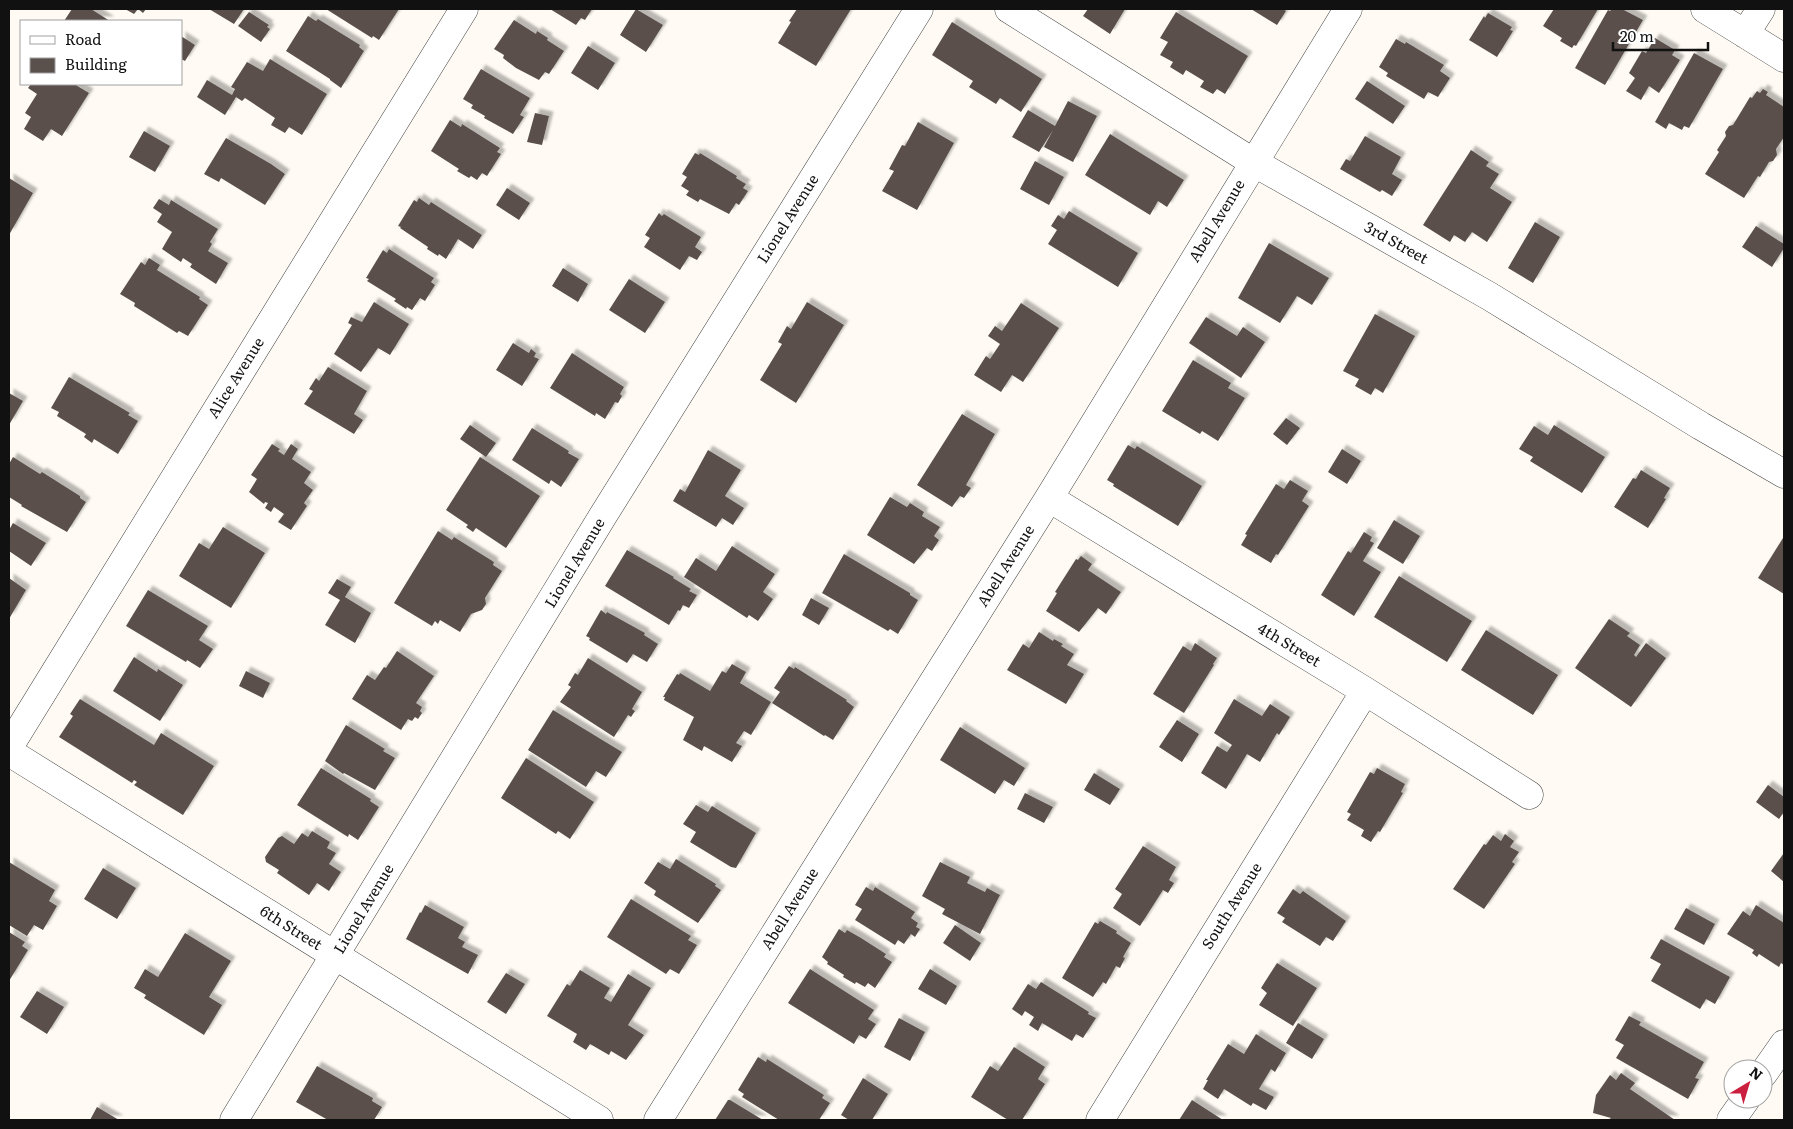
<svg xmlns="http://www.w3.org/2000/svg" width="1793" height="1129" font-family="Literata,serif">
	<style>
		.building { fill: #5a504c; filter: url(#shadow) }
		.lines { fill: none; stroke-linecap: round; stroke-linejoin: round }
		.minor-casing { stroke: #444; stroke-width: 29 }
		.minor { stroke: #fff; stroke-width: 28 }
		.labels { text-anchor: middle; stroke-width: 5; stroke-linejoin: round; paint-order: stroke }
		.street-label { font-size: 15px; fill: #111; stroke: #fff }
	</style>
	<defs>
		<filter id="shadow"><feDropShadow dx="4.5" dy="-4.5" stdDeviation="1" flood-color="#0004"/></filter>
	</defs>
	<rect width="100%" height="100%" fill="#fffbf4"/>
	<path class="building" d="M 72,9 L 91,9 L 110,21 L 64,21 Z
		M 125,9 L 146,9 L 143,13 L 138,9 L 134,14 Z
		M 209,9 L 244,9 L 234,24 Z
		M 326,9 L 399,9 L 379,40 L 373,36 L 372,38 Z
		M 550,9 L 592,9 L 585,20 L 581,18 L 576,25 Z
		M 636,9 L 663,25 L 646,52 L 620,35 Z
		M 797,9 L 851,9 L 816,66 L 778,43 L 791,22 L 789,21 Z
		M 1088,9 L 1125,9 L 1110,34 L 1083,16 Z
		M 1251,9 L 1283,9 L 1286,11 L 1277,25 Z
		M 1554,9 L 1598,9 L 1576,46 L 1574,45 L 1572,48 L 1560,41 L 1562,38 L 1543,26 Z
		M 1612,9 L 1622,9 L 1643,20 L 1605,85 L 1575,68 L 1608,10 L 1610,11 Z
		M 249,12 L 269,25 L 267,27 L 270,29 L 261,42 L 238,26 Z
		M 1176,12 L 1248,56 L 1225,94 L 1217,89 L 1213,94 L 1200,87 L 1204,81 L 1186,70 L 1183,75 L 1170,67 L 1173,62 L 1160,55 L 1168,42 L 1160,38 Z
		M 1488,13 L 1512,27 L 1510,30 L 1513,31 L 1497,57 L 1469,40 L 1484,16 L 1485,18 Z
		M 308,16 L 316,21 L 318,19 L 360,45 L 359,47 L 364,51 L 341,88 L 330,80 L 330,79 L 286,51 Z
		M 514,20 L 536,34 L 537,31 L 548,38 L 547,40 L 564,51 L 549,74 L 545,72 L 539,80 L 516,68 L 503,58 L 504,55 L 494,49 Z
		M 952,22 L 1042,79 L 1021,112 L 1000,98 L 996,104 L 969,87 L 973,81 L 932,55 Z
		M 181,36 L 195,45 L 185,61 L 181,59 Z
		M 1655,38 L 1675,50 L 1672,55 L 1680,60 L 1659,93 L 1649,86 L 1641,100 L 1626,91 L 1635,78 L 1629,73 L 1642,51 L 1646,53 Z
		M 1396,39 L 1405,44 L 1406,42 L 1444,65 L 1440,71 L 1450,78 L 1438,97 L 1428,92 L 1424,99 L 1386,76 L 1388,73 L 1379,67 Z
		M 588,46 L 615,63 L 598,90 L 571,73 Z
		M 1694,53 L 1723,69 L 1689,128 L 1684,126 L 1682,130 L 1669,123 L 1666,129 L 1655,122 Z
		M 270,59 L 327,94 L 302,135 L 289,127 L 285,133 L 271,125 L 275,118 L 245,98 L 242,101 L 236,97 L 225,115 L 197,97 L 207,80 L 232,95 L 235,89 L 231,87 L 247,62 L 263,71 Z
		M 481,69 L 530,98 L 520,115 L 524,117 L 513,134 L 484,118 L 485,116 L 471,108 L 473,105 L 463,99 Z
		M 1367,81 L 1405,106 L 1393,124 L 1355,99 Z
		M 31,84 L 74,84 L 89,93 L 62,136 L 51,129 L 43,141 L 24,129 L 31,117 L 25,113 L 37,94 L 28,88 Z
		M 1763,89 L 1768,92 L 1766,95 L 1784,107 L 1784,137 L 1776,149 L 1777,155 L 1773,161 L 1769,162 L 1760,177 L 1758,176 L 1744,198 L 1705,174 L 1719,152 L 1717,150 L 1726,136 L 1725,132 L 1729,126 L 1733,125 L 1750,97 L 1752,98 L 1757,91 L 1760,93 Z
		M 1068,101 L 1097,116 L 1073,162 L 1044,147 L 1053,130 L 1039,152 L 1012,137 L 1028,110 L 1055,126 Z
		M 535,113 L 549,116 L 542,145 L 527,142 Z
		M 450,120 L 461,127 L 462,124 L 500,148 L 497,152 L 501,154 L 487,176 L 482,173 L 477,180 L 471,176 L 469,178 L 457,171 L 459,169 L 431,151 Z
		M 918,122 L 954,143 L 917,210 L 882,191 L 894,171 L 889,169 L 902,145 L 905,146 Z
		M 144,131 L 170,146 L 155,172 L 129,157 Z
		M 1110,134 L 1184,180 L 1167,207 L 1158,201 L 1150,215 L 1085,175 Z
		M 1365,136 L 1401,157 L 1392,174 L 1402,180 L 1392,196 L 1382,190 L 1380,192 L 1340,169 L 1346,159 L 1350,161 Z
		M 226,138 L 271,164 L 285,174 L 265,205 L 221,178 L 219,182 L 204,174 Z
		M 1471,150 L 1489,162 L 1486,166 L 1499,174 L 1490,188 L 1512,202 L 1487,242 L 1472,232 L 1465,242 L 1454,235 L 1450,242 L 1423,225 Z
		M 695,153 L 699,155 L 700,153 L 737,176 L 736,178 L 746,184 L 743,188 L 748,191 L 739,205 L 736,203 L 729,214 L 700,199 L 698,202 L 686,195 L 689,191 L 681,186 L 687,177 L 682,174 Z
		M 1035,161 L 1064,177 L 1049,205 L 1020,189 Z
		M 9,178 L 33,193 L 9,235 Z
		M 507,188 L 530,203 L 519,220 L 496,205 Z
		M 419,198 L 429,205 L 431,202 L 482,235 L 473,249 L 458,239 L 446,259 L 439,254 L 438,256 L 427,249 L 428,247 L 400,228 L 401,227 L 398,226 L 414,200 L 417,202 Z
		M 159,199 L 169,205 L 171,200 L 218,229 L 210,242 L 212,244 L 208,251 L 228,263 L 216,284 L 190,267 L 192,264 L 183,258 L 181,262 L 162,249 L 172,232 L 157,222 L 162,214 L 153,208 Z
		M 1069,211 L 1138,253 L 1118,287 L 1048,244 L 1057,230 L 1051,226 L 1058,215 L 1064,219 Z
		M 659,213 L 662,216 L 664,214 L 701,237 L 695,247 L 702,252 L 697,260 L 689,256 L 680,270 L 644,247 L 650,238 L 645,235 Z
		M 1535,222 L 1560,237 L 1533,283 L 1508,268 Z
		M 1756,226 L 1784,244 L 1784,248 L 1772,267 L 1742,247 Z
		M 1269,243 L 1329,278 L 1312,305 L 1297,296 L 1280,323 L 1238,298 Z
		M 389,249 L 434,278 L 431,282 L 435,285 L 425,301 L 420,298 L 412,310 L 407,307 L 406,309 L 394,301 L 396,299 L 367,281 L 369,279 L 366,278 L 383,250 L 387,253 Z
		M 149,258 L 160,265 L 157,270 L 200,297 L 199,299 L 208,305 L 188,336 L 179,331 L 177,333 L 134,306 L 135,303 L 120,294 L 141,262 L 145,265 Z
		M 563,268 L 588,284 L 578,302 L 552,286 Z
		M 629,279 L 665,302 L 645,333 L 609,310 Z
		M 374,302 L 409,324 L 390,355 L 378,348 L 361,372 L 334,354 L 352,325 L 348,323 L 351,317 L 362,322 Z
		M 807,302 L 844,325 L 796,403 L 760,380 L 782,344 L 778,342 L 787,326 L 791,329 Z
		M 1021,303 L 1059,328 L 1023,382 L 1012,375 L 1001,392 L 974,375 L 986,356 L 990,359 L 1000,344 L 988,336 L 995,326 L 1002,331 Z
		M 1375,314 L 1415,336 L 1383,393 L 1375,388 L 1371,395 L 1355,386 L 1359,379 L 1343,371 Z
		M 1206,317 L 1237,336 L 1243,327 L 1265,342 L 1241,378 L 1189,343 Z
		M 513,343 L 529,353 L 531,349 L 536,353 L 534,357 L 539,359 L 522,386 L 496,370 Z
		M 572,353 L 624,387 L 620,394 L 622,396 L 618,403 L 615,402 L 605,419 L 596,413 L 595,416 L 550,388 Z
		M 1193,360 L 1231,383 L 1228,388 L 1245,398 L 1218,441 L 1202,431 L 1200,434 L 1162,411 Z
		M 328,367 L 367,391 L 354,414 L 363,420 L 354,434 L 304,404 L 313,391 L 309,389 L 316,378 L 319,381 Z
		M 69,377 L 130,413 L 128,415 L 138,421 L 118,454 L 94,439 L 92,443 L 84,437 L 86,434 L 57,416 L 59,412 L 51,408 Z
		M 9,393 L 23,401 L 9,425 Z
		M 962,414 L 995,434 L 966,485 L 971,488 L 964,498 L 960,496 L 952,507 L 917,485 Z
		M 1286,418 L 1300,428 L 1287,445 L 1273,434 Z
		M 470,425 L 496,443 L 486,457 L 460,439 Z
		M 1554,425 L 1605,457 L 1582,493 L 1530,461 L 1533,457 L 1519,449 L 1534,426 L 1548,435 Z
		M 532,428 L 569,451 L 568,453 L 579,459 L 561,487 L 551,480 L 549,484 L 512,460 Z
		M 272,444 L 280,449 L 278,451 L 284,455 L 291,444 L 298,449 L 292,459 L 311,472 L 304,483 L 313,490 L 304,503 L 307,506 L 291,530 L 278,522 L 284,514 L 274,507 L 271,512 L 265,508 L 268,503 L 265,502 L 264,504 L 249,492 L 257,479 L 251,475 Z
		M 1128,445 L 1135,449 L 1137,446 L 1202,486 L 1178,526 L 1113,486 L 1114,484 L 1107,480 Z
		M 1342,449 L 1361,461 L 1347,484 L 1328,472 Z
		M 708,450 L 741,470 L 725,496 L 744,508 L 733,525 L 722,518 L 716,527 L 673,501 L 680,489 L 685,492 Z
		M 13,457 L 40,474 L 42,472 L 80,496 L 80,498 L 86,502 L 67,532 L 21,506 L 22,505 L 9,497 L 9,464 Z
		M 480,457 L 540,496 L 506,548 L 476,528 L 473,532 L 466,527 L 468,525 L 446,510 Z
		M 1641,470 L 1670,488 L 1664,498 L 1666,499 L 1648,528 L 1614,507 L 1633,478 L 1636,479 Z
		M 1290,480 L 1308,491 L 1302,501 L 1309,506 L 1278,555 L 1276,554 L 1271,563 L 1241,545 L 1247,535 L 1245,534 L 1276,484 L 1284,489 Z
		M 890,497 L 907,507 L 910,503 L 924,512 L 922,516 L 940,527 L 934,536 L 939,540 L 932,551 L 927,548 L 914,564 L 867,535 Z
		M 1394,520 L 1420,536 L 1403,564 L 1377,548 Z
		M 13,523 L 46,543 L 31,566 L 9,551 L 9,530 Z
		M 223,527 L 265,553 L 231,608 L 179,576 L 199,543 L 209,549 Z
		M 438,531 L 452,540 L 454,537 L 494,562 L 493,565 L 502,571 L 485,598 L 486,604 L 482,610 L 471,614 L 460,632 L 440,620 L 438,624 L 435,621 L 432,626 L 394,603 Z
		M 1364,532 L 1372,537 L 1370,541 L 1374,543 L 1363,561 L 1381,572 L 1354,616 L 1321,595 L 1348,551 L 1351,553 Z
		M 1783,538 L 1784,539 L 1784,594 L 1758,578 Z
		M 732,546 L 775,574 L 763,592 L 773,599 L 758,621 L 749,615 L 747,618 L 684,577 L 696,558 L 716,571 Z
		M 627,550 L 674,577 L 673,578 L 691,589 L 689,591 L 697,595 L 689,608 L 683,605 L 680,611 L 678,610 L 669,625 L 605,586 Z
		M 844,554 L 910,593 L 910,595 L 918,600 L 898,634 L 890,629 L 888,631 L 822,593 Z
		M 1081,556 L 1092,564 L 1088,570 L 1121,592 L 1106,614 L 1098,608 L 1079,632 L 1046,611 L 1057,593 L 1055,592 L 1076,559 L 1078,560 Z
		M 1399,576 L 1472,621 L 1447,662 L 1374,617 Z
		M 9,578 L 26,590 L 9,619 Z
		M 337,579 L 351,587 L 345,597 L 371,613 L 355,643 L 325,625 L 340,600 L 328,593 Z
		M 148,590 L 208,626 L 199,640 L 213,649 L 200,668 L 187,660 L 186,662 L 126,626 Z
		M 811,598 L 829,608 L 819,625 L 802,615 Z
		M 601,610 L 606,614 L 607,612 L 645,633 L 644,635 L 658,644 L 647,662 L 633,654 L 627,663 L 589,640 L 590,638 L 586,636 Z
		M 1609,619 L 1630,633 L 1627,636 L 1640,645 L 1634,655 L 1636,657 L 1646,643 L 1666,658 L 1631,707 L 1575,668 Z
		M 1486,630 L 1558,675 L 1533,715 L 1461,670 Z
		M 1039,632 L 1053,641 L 1054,639 L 1063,644 L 1061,646 L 1074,654 L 1067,665 L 1084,674 L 1066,704 L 1007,670 L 1023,644 L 1029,648 Z
		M 1195,643 L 1217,658 L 1213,664 L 1214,665 L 1184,713 L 1153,694 L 1183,646 L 1191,651 Z
		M 397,651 L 434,676 L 416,703 L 422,707 L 420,711 L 422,713 L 418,719 L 415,717 L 412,721 L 408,719 L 401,730 L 352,699 L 367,675 L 375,680 L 384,667 L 386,668 Z
		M 134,657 L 157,672 L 158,669 L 183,685 L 160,721 L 113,691 Z
		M 588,658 L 642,692 L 632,709 L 635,711 L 631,717 L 628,715 L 614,737 L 560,702 L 571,687 L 568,685 L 575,673 L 578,675 Z
		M 732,664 L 746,672 L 740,683 L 771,702 L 751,735 L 744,731 L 736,743 L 742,746 L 732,762 L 704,746 L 702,751 L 683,740 L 694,717 L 664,700 L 665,697 L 663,697 L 677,674 L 679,675 L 680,673 L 710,691 L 722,671 L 726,673 Z
		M 789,666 L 794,669 L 795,667 L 847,700 L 846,701 L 854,707 L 833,740 L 825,735 L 824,736 L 772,703 L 780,692 L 774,688 Z
		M 246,671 L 270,683 L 263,698 L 239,686 Z
		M 80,699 L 154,745 L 161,733 L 214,766 L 183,815 L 134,785 L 137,782 L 134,780 L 132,783 L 59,737 L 73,716 L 70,714 Z
		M 1234,699 L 1262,716 L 1270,704 L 1290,717 L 1279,735 L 1277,733 L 1260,762 L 1247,754 L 1226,789 L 1201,773 L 1217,746 L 1227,752 L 1232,745 L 1214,733 Z
		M 553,710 L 622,752 L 606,777 L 596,771 L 586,787 L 528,750 Z
		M 1177,720 L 1199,734 L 1182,762 L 1159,747 Z
		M 346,725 L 385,749 L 383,751 L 395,758 L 375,790 L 344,773 L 343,774 L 325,761 Z
		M 960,727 L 1025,768 L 1014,786 L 1004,780 L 995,794 L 940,760 Z
		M 526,758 L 594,802 L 570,839 L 558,831 L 556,834 L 501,798 Z
		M 321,768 L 371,799 L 370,801 L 379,807 L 358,840 L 349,834 L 348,837 L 297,805 Z
		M 1377,768 L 1405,784 L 1401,792 L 1403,793 L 1380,832 L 1378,831 L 1371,842 L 1361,836 L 1364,830 L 1347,820 L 1351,814 L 1347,812 L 1370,772 L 1374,774 Z
		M 1094,773 L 1120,789 L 1110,805 L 1084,790 Z
		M 1768,785 L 1784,797 L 1784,812 L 1779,819 L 1756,802 Z
		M 1025,793 L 1053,807 L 1044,823 L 1017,809 Z
		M 696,805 L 708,812 L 712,806 L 756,833 L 736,868 L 731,867 L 690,842 L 696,832 L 683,824 Z
		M 312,831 L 330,842 L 327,848 L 336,853 L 329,864 L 341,872 L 329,891 L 317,883 L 309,895 L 277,873 L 279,870 L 266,862 L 265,857 L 278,838 L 282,836 L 294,844 L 302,833 L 308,837 Z
		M 1505,834 L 1514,841 L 1510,847 L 1519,852 L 1512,862 L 1515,864 L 1484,909 L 1453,889 L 1484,844 L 1486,845 L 1493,835 L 1501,841 Z
		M 1143,846 L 1176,867 L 1169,880 L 1174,883 L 1168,893 L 1163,890 L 1140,926 L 1113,908 L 1122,894 L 1115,889 Z
		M 1784,853 L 1784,882 L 1771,871 Z
		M 676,859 L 716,884 L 715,886 L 721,890 L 698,923 L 654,895 L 656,891 L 644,883 L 658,862 L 670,869 Z
		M 9,862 L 55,890 L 49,901 L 57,906 L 43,930 L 34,925 L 27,936 L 9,925 Z
		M 940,862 L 970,877 L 967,883 L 985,892 L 987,888 L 1000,895 L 980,934 L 942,914 L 945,909 L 922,896 Z
		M 103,868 L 136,888 L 117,919 L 84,899 Z
		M 866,887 L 873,891 L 875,887 L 915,912 L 911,918 L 918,923 L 916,927 L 920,929 L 915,937 L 911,934 L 904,944 L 898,940 L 895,945 L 855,920 L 862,909 L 855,905 Z
		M 1293,889 L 1300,894 L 1303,891 L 1346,921 L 1333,941 L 1326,937 L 1320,946 L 1282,922 L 1285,918 L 1277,913 Z
		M 631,899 L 691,936 L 688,940 L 697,945 L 679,974 L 670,969 L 666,974 L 607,937 Z
		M 425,905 L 464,927 L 458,938 L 465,942 L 462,947 L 478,955 L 468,974 L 406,939 L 420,912 L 421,913 Z
		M 1756,905 L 1784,923 L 1784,965 L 1781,963 L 1779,967 L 1759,954 L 1757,957 L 1752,953 L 1754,950 L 1727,934 L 1743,911 L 1750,916 Z
		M 1686,908 L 1715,924 L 1704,945 L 1674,929 Z
		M 1100,921 L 1117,931 L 1116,933 L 1131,943 L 1123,957 L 1125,958 L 1120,968 L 1116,966 L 1106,984 L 1103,982 L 1093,997 L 1062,978 L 1095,922 L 1098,924 Z
		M 955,925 L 981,943 L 970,961 L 943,943 Z
		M 839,929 L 845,933 L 847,930 L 861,938 L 886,954 L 884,957 L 892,962 L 875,988 L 868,983 L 865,987 L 856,982 L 855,984 L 843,977 L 844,975 L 827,964 L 828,962 L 822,957 Z
		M 9,932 L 25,942 L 22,946 L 28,950 L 9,981 Z
		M 185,933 L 231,961 L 209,997 L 222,1005 L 204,1035 L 144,998 L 146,995 L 134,988 L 145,969 L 158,977 Z
		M 1661,939 L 1730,977 L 1715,1004 L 1706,999 L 1700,1009 L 1651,981 L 1661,964 L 1650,958 Z
		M 1277,963 L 1317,988 L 1293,1026 L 1259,1005 L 1267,993 L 1261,988 Z
		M 810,969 L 874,1010 L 868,1019 L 876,1024 L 866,1039 L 859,1035 L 854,1044 L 788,1003 Z
		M 930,969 L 957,986 L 946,1005 L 918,989 Z
		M 580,970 L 610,988 L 604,998 L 611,1002 L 628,974 L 651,988 L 628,1025 L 644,1035 L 626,1060 L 611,1051 L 609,1055 L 590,1044 L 586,1050 L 573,1042 L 577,1034 L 547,1016 L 567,984 L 570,986 Z
		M 506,973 L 525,984 L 506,1014 L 487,1002 Z
		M 1041,982 L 1089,1012 L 1088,1014 L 1096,1018 L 1083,1038 L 1076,1034 L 1072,1041 L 1042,1023 L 1038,1031 L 1029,1025 L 1034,1017 L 1025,1011 L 1022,1016 L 1012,1009 L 1028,984 L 1036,989 Z
		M 37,991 L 64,1007 L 47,1034 L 20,1017 Z
		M 1629,1016 L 1641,1022 L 1639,1025 L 1704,1062 L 1695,1078 L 1699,1079 L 1688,1099 L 1616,1058 L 1624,1045 L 1615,1040 Z
		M 899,1018 L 925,1032 L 910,1061 L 884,1047 Z
		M 1298,1023 L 1324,1039 L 1312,1059 L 1286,1043 Z
		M 1256,1034 L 1286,1053 L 1275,1072 L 1271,1069 L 1259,1089 L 1274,1097 L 1266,1110 L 1253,1103 L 1251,1106 L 1224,1089 L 1218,1099 L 1203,1089 L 1208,1080 L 1206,1080 L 1228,1044 L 1244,1054 Z
		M 1014,1047 L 1045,1067 L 1038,1079 L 1045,1084 L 1022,1120 L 1008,1120 L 971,1097 L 990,1066 L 998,1071 Z
		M 758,1057 L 766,1062 L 767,1059 L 824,1095 L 822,1098 L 830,1103 L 819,1120 L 779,1120 L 742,1097 L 744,1094 L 738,1090 Z
		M 317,1066 L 373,1098 L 372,1101 L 382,1107 L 374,1120 L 328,1120 L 296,1102 Z
		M 1621,1073 L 1635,1083 L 1630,1089 L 1675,1120 L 1608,1120 L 1611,1118 L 1593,1113 L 1596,1095 L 1610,1075 L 1616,1080 Z
		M 863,1078 L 888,1094 L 872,1120 L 849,1120 L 841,1115 Z
		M 728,1100 L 730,1100 L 763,1120 L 715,1120 Z
		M 1192,1100 L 1223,1120 L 1179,1120 Z
		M 97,1107 L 119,1120 L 90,1120 Z"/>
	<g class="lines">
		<g class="minor-casing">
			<path id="minor" d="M 1009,9 L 1253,162 L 1489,296 L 1701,426 L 1784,474
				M 1705,9 L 1784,58
				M 1745,34 L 1761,9
				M 1049,498 L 1365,691 L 1529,795
				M 9,747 L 464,9
				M 9,752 L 599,1120
				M 1763,1074 L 1784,1044
				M 234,1120 L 604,514 L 919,9
				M 658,1120 L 1049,498 L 1348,9
				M 1100,1120 L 1365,691
				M 1731,1120 L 1746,1099"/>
		</g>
		<use href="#minor" class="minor"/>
	</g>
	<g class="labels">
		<g class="street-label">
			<text transform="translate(788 219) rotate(-58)" y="5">Lionel Avenue</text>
			<text transform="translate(1217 221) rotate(-59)" y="5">Abell Avenue</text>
			<text transform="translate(1396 243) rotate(29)" y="5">3rd Street</text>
			<text transform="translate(236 378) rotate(-58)" y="5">Alice Avenue</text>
			<text transform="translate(575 563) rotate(-59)" y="5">Lionel Avenue</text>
			<text transform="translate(1006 566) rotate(-58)" y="5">Abell Avenue</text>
			<text transform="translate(1289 645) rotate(31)" y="5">4th Street</text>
			<text transform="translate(1232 906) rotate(-58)" y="5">South Avenue</text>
			<text transform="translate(364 909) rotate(-59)" y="5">Lionel Avenue</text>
			<text transform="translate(790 909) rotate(-58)" y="5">Abell Avenue</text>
			<text transform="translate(291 928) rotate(32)" y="5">6th Street</text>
		</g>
	</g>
	<rect width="1793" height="1129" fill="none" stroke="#111111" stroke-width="20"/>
	<rect x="20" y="20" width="162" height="65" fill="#ffffff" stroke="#a0a0a0"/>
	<rect x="30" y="36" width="25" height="8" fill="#ffffff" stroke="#a0a0a0"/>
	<text x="65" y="45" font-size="15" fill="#111111">Road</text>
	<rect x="30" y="58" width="25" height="15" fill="#5a504c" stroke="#a0a0a0"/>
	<text x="65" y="70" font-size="15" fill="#111111">Building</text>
	<g transform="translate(1748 1084) rotate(38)"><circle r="24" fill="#ffffff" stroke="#a0a0a0"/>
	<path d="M0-4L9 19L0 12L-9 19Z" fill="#ca1f3e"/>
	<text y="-8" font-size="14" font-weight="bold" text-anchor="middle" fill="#111111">N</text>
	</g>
	<path d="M1613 42v8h95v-8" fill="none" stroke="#111111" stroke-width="2.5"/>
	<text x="1620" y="42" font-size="15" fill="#111111" stroke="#ffffff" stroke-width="4" paint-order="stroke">20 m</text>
</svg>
